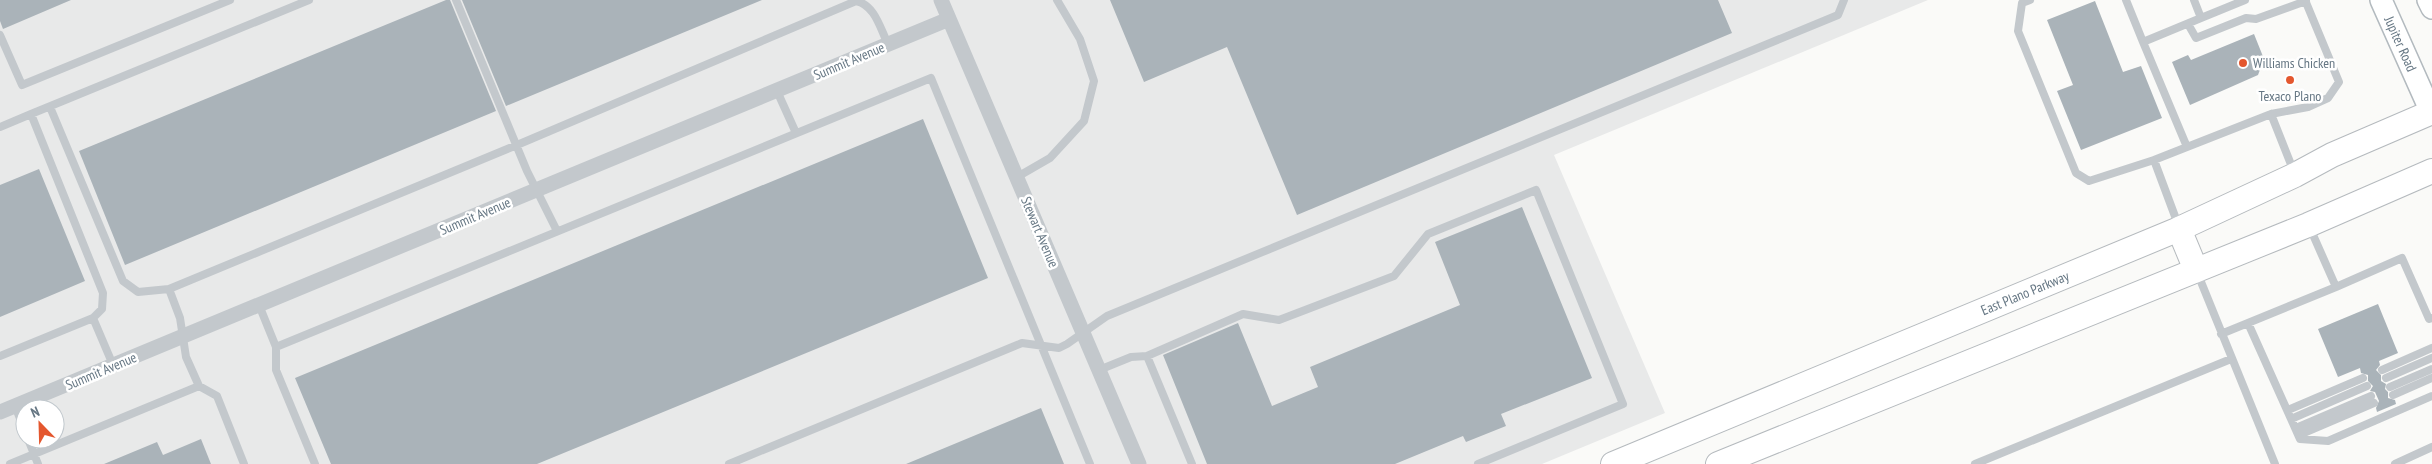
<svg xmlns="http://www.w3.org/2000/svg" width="2432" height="464" font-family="'PT Sans Narrow',sans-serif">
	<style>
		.built { fill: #e8e9e9; fill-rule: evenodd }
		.building { fill: #aab3b9 }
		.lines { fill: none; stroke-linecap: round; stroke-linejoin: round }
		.secondary-casing { stroke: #b3babf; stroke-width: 24 }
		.primary-casing { stroke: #b5babe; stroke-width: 26 }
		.lane { stroke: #c3c8cc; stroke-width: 8 }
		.street { stroke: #c3c8cc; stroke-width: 15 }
		.secondary { stroke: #fff; stroke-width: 21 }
		.primary { stroke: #fff; stroke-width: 24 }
		.poi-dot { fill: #e4572e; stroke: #fff; stroke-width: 2 }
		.labels { text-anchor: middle; stroke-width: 5; stroke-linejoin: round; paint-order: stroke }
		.street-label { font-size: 14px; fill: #657683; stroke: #fff }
		.poi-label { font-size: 14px; fill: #657683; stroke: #fff; text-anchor: start }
	</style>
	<rect width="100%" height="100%" fill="#fafaf8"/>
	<path class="built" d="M 0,0 L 1928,0 L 1554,155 L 1665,413 L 1542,464 L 0,464 ZM 25,409 L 55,409 L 55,439 L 25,439 Z"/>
	<path class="building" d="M 0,0 L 71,0 L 3,29 L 0,21 Z
		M 446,0 L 450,0 L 496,111 L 125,265 L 79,151 Z
		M 462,0 L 762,0 L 506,106 Z
		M 1110,0 L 1718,0 L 1732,33 L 1297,215 L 1227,47 L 1144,82 Z
		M 2095,1 L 2123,72 L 2141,66 L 2162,118 L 2081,150 L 2057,91 L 2073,85 L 2047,20 Z
		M 2254,34 L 2264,59 L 2258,75 L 2190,105 L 2172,62 L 2188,55 L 2191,60 Z
		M 923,119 L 988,278 L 537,464 L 331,464 L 295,378 Z
		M 39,169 L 85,281 L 0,317 L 0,185 Z
		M 1522,207 L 1592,378 L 1501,414 L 1506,426 L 1466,442 L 1463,436 L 1395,464 L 1207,464 L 1163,355 L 1238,323 L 1272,406 L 1318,387 L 1310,367 L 1460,305 L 1435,242 Z
		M 2378,304 L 2398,353 L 2379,361 L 2380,365 L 2376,370 L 2381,375 L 2381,381 L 2386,384 L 2385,389 L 2388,392 L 2388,398 L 2395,400 L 2396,404 L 2377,412 L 2376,408 L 2379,401 L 2375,392 L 2370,391 L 2373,386 L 2368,381 L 2368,375 L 2361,373 L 2360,368 L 2338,377 L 2318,329 Z
		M 1041,408 L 1064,464 L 906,464 Z
		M 201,439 L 211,464 L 104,464 L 157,442 L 163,455 Z"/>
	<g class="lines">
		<g class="secondary-casing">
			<g id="secondary">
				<path id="s1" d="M 2381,0 L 2431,112"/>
				<path d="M 2428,0 L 2432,8"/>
			</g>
		</g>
		<g class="primary-casing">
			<g id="primary">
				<path d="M 2179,229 L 2196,270"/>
				<path id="s2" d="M 1613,464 L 2179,229 L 2295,175 L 2332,155 L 2432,112"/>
				<path d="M 1718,464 L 2308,225 L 2432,171"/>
			</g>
		</g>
		<path class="lane" d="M 456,0 L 527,171 L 557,231
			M 2030,0 L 2022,3 L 2018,31 L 2076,173 L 2089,181 L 2154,160
			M 2126,0 L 2143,42
			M 2194,0 L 2201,18 L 2143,42 L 2187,147 L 2271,114 L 2294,172
			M 2201,18 L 2245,0
			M 2188,24 L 2196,38 L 2246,18 L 2256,19 L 2306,1
			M 0,35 L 22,85 L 230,0
			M 777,91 L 796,133
			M 50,107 L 123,281 L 138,292 L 169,289
			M 31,114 L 309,0
			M 2271,114 L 2308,107 L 2328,98 L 2339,82 L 2305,0
			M 0,127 L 31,114 L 103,293 L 102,309 L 93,318 L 0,356
			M 1017,177 L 1050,158 L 1084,121 L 1094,81 L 1080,39 L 1057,0
			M 2179,227 L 2154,160 L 2187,147
			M 2197,272 L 2275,464
			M 2336,287 L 2402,258 L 2429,319 L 2432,318
			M 259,305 L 276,347 L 276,370 L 315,464
			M 93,318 L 113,365
			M 2248,323 L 2300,439 L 2328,441 L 2432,396
			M 2221,334 L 2336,287 L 2310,228
			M 276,347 L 931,78 L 1090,464
			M 1099,370 L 1131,357 L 1147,356
			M 2382,370 L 2432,348
			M 2386,378 L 2432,358
			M 2390,387 L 2432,369
			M 2393,395 L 2432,378
			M 15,406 L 25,431
			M 2288,410 L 2363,378
			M 2291,419 L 2367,386
			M 2296,428 L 2371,396
			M 2299,435 L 2374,403
			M 28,439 L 38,464
			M 10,464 L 199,386
			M 244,464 L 217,396 L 199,386 L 186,357 L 180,318 L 169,289 L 517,145 L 856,1 C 875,5 880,28 888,44
			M 729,464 L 1022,343 L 1059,348 L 1067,344 L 1107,316 L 1838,15 L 1844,0
			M 1192,464 L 1147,356 L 1243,314 L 1279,320 L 1394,276 L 1428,234 L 1536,190 L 1623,404 L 1478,464
			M 1975,464 L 2231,359
			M 2395,464 L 2432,447"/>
		<path class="street" d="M 941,0 L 1139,464
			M 0,412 L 949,19"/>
		<use href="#secondary" class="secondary"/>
		<use href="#primary" class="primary"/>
	</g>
	<g class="poi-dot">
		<circle cx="2243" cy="63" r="5"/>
		<circle cx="2290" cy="80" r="5"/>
	</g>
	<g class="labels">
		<g class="street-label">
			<text dy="5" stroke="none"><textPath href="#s1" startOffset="48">Jupiter Road</textPath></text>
			<text transform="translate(849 61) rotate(-23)" y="5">Summit Avenue</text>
			<text transform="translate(475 216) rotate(-23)" y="5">Summit Avenue</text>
			<text transform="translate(1040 232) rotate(67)" y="5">Stewart Avenue</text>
			<text dy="5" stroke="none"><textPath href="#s2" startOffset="446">East Plano Parkway</textPath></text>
			<text transform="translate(101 371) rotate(-23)" y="5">Summit Avenue</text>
		</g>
		<g class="poi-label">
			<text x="2253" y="68">Williams Chicken</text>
			<text x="2290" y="101" text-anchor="middle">Texaco Plano</text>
		</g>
	</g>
	<g transform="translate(40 424) rotate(337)"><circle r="24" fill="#ffffff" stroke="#c1c8cd"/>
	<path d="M0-4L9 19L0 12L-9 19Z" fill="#e4572e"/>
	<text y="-8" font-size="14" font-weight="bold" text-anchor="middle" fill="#657683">N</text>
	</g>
</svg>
